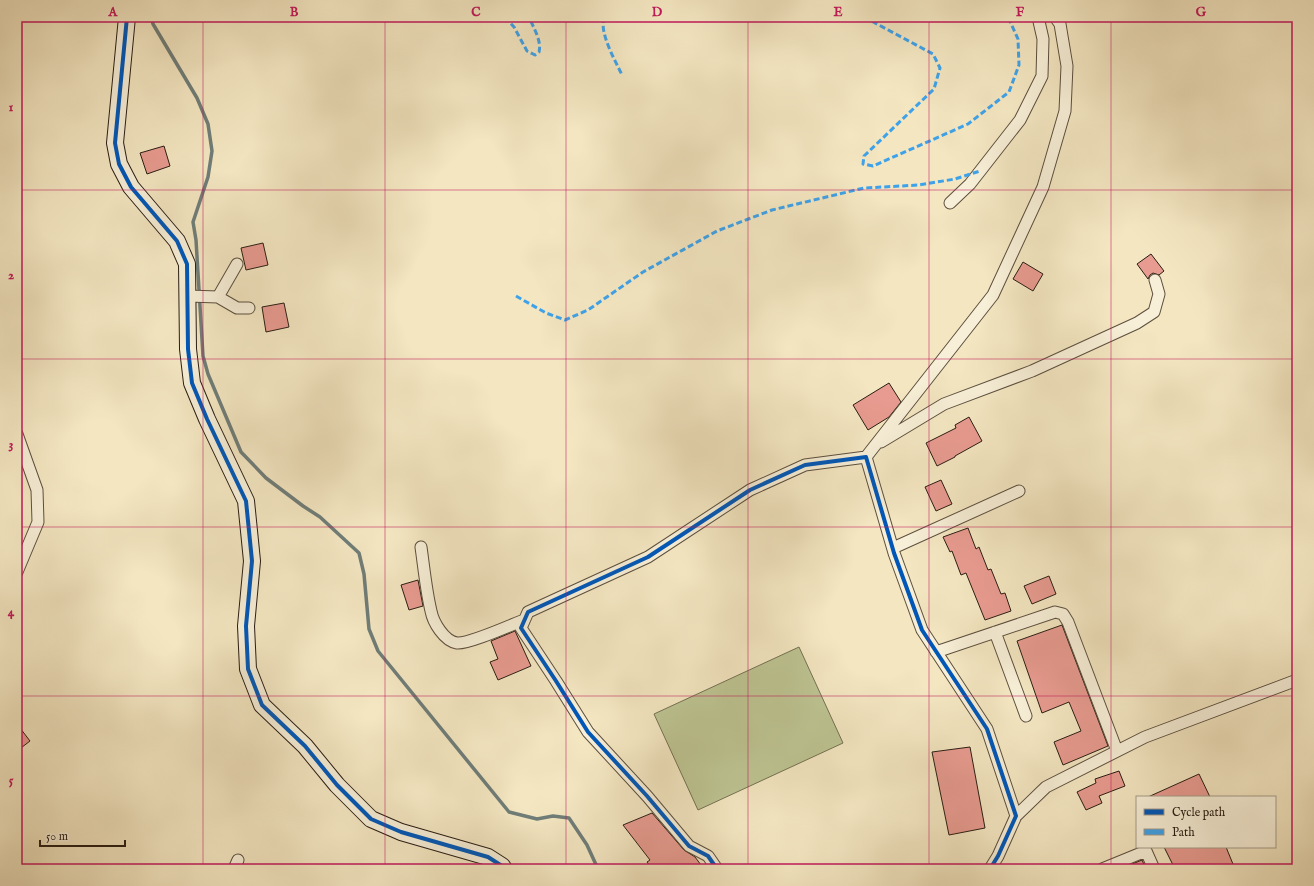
<svg xmlns="http://www.w3.org/2000/svg" width="1314" height="886" font-family="'IM FELL English',serif">
	<style>
		.green { fill: #bdc492; stroke: #737052 }
		.lines { fill: none; stroke-linecap: round; stroke-linejoin: round }
		.stream { stroke: #6f7d78; stroke-width: 3.5 }
		.building { fill: #e89b90; stroke: #291d13 }
		.street-casing { stroke: #5c4f3e; stroke-width: 13 }
		.secondary-casing { stroke: #291d13; stroke-width: 18 }
		.street { stroke: #f7efd7; stroke-width: 11 }
		.secondary { stroke: #f7efd7; stroke-width: 16 }
		.quiet { stroke: #3ea2ea; stroke-width: 3; stroke-dasharray: 6 3; stroke-linecap: butt }
		.cycleway-casing { stroke: #f7efd7; stroke-width: 6 }
		.cycleway { stroke: #0057b8; stroke-width: 4 }
		.grid { fill: none; stroke: #c2185b; stroke-width: 1; stroke-opacity: 0.55 }
		.neatline { fill: none; stroke: #c2185b; stroke-width: 1.5 }
		.grid-label { font-size: 13px; text-anchor: middle; font-weight: bold; fill: #c2185b }
	</style>
	<rect width="100%" height="100%" fill="#f3e6c1"/>
	<filter id="stains"><feTurbulence type="fractalNoise" baseFrequency=".005" numOctaves="4"/><feColorMatrix values="0 0 0 0 .2 0 0 0 0 .09 0 0 0 0 .02 0 0 0 .5 -.17"/></filter>
	<radialGradient id="worn" r=".72"><stop offset=".6" stop-color="#630" stop-opacity="0"/><stop offset="1" stop-color="#630" stop-opacity=".3"/></radialGradient>
	<path class="green" d="M 799,647 L 843,743 L 698,810 L 654,714 Z"/>
	<g class="lines">
		<path class="stream" d="M 151,17 L 153,24 L 197,98 L 208,124 L 212,151 L 208,177 L 193,222 L 196,240 L 203,356 L 208,374 L 241,452 L 266,478 L 303,506 L 320,517 L 359,553 L 364,574 L 369,629 L 378,651 L 509,812 L 537,819 L 553,816 L 569,818 L 587,845 L 598,869"/>
	</g>
	<path class="building" d="M 164,146 L 170,166 L 147,174 L 140,153 Z
		M 263,243 L 268,265 L 246,270 L 241,248 Z
		M 1151,254 L 1164,271 L 1159,275 L 1153,273 L 1150,275 L 1148,279 L 1137,264 Z
		M 1023,262 L 1043,274 L 1033,291 L 1013,279 Z
		M 284,303 L 289,327 L 266,332 L 262,307 Z
		M 889,383 L 901,402 L 889,417 L 868,430 L 853,405 Z
		M 969,417 L 982,441 L 955,456 L 955,457 L 937,466 L 926,443 L 956,428 L 955,425 Z
		M 941,480 L 952,504 L 936,511 L 925,487 Z
		M 968,528 L 976,549 L 979,547 L 988,570 L 991,569 L 1001,594 L 1005,593 L 1011,611 L 985,620 L 966,573 L 961,575 L 952,551 L 950,552 L 943,537 Z
		M 1049,576 L 1056,594 L 1032,604 L 1024,586 Z
		M 418,580 L 423,606 L 409,610 L 401,585 Z
		M 1062,625 L 1108,746 L 1063,765 L 1054,742 L 1081,731 L 1069,702 L 1042,713 L 1017,641 Z
		M 515,631 L 531,666 L 498,680 L 490,662 L 498,659 L 491,641 Z
		M 17,724 L 30,741 L 17,751 Z
		M 970,747 L 985,828 L 949,835 L 932,752 Z
		M 1119,771 L 1125,786 L 1099,796 L 1102,803 L 1086,810 L 1077,792 L 1096,783 L 1095,779 Z
		M 1199,774 L 1210,797 L 1148,797 Z
		M 652,813 L 684,850 L 695,857 L 704,869 L 652,869 L 647,862 L 650,860 L 623,825 Z
		M 1164,847 L 1226,847 L 1235,869 L 1175,869 Z
		M 1142,860 L 1146,869 L 1120,869 Z"/>
	<g class="lines">
		<g class="street-casing">
			<path id="street" d="M 950,203 L 970,184 L 1020,120 L 1042,76 L 1043,39 L 1038,17
				M 188,296 L 218,297 L 237,308 L 249,308
				M 218,297 L 237,264
				M 17,434 L 37,490 L 38,522 L 17,572
				M 881,442 L 944,404 L 1032,371 L 1137,323 L 1154,312 L 1159,294 L 1155,280
				M 866,457 L 993,295 L 1043,187 L 1065,111 L 1067,66 L 1060,24 L 1055,17
				M 421,547 C 424,568 426,590 431,611 C 433,622 444,641 457,643 C 469,644 511,625 524,620
				M 893,548 L 1019,491
				M 995,632 L 1026,716
				M 936,652 L 1055,612 L 1063,614 L 1068,622 L 1117,751
				M 1016,816 L 1046,787 L 1145,737 L 1297,680
				M 234,869 L 238,860
				M 717,869 L 708,856 L 689,846 L 647,796 L 588,732 L 556,681 L 521,628 L 528,612 L 648,557 L 750,490 L 805,465 L 866,457 L 894,553 L 922,630 L 987,729 L 1016,816 L 998,856 L 990,869
				M 1102,869 L 1146,851 L 1154,869"/>
		</g>
		<g class="secondary-casing">
			<path id="secondary" d="M 127,17 L 115,143 L 119,164 L 131,187 L 177,241 L 187,264 L 188,349 L 192,383 L 207,419 L 246,501 L 252,561 L 246,626 L 248,669 L 262,705 L 305,746 L 337,785 L 371,819 L 401,832 L 488,857 L 502,866 L 504,869"/>
		</g>
		<use href="#street" class="street"/>
		<use href="#secondary" class="secondary"/>
		<path class="quiet" d="M 505,17 L 514,27 L 527,51 L 535,55 L 539,52 C 542,41 533,27 529,17
			M 604,17 C 599,33 615,60 622,75
			M 864,17 L 933,54 L 940,68 L 934,89 L 864,156 L 863,164 L 873,166 L 968,124 L 1009,92 L 1019,65 L 1018,39 L 1008,17
			M 516,296 L 546,313 L 565,320 L 588,310 L 643,272 L 717,231 L 772,210 L 864,188 L 919,185 L 955,179 L 980,171"/>
		<g class="cycleway-casing">
			<path id="cycleway" d="M 127,17 L 115,143 L 119,164 L 131,187 L 177,241 L 187,264 L 188,349 L 192,383 L 207,419 L 246,501 L 252,561 L 246,626 L 248,669 L 262,705 L 305,746 L 337,785 L 371,819 L 401,832 L 488,857 L 502,866 L 504,869
				M 717,869 L 708,856 L 689,846 L 647,796 L 588,732 L 556,681 L 521,628 L 528,612 L 648,557 L 750,490 L 805,465 L 866,457 L 894,553 L 922,630 L 987,729 L 1016,816 L 998,856 L 990,869"/>
		</g>
		<use href="#cycleway" class="cycleway"/>
	</g>
	<path class="grid" d="M 203,17 L 203,869M 385,17 L 385,869M 566,17 L 566,869M 748,17 L 748,869M 929,17 L 929,869M 1111,17 L 1111,869M 17,190 L 1297,190M 17,359 L 1297,359M 17,527 L 1297,527M 17,696 L 1297,696"/>
	<rect width="1314" height="886" fill="none" stroke="#f3e6c1" stroke-width="44"/>
	<rect x="1136" y="796" width="140" height="52" fill="#f7efd7" stroke="#a59b89"/>
	<rect x="1144" y="809" width="20" height="6" fill="#0057b8" stroke="#a59b89"/>
	<text x="1172" y="816" font-size="12" fill="#291d13">Cycle path</text>
	<rect x="1144" y="829" width="20" height="6" fill="#3ea2ea" stroke="#a59b89"/>
	<text x="1172" y="836" font-size="12" fill="#291d13">Path</text>
	<path d="M40 840v6h85v-6" fill="none" stroke="#291d13" stroke-width="2"/>
	<text x="46" y="840" font-size="12" fill="#291d13" stroke="#f7efd7" stroke-width="3" paint-order="stroke">50 m</text>
	<rect x="22" y="22" width="1270" height="842" class="neatline"/>
	<g class="grid-label">
		<text x="113" y="16">A</text>
		<text x="294" y="16">B</text>
		<text x="476" y="16">C</text>
		<text x="657" y="16">D</text>
		<text x="838" y="16">E</text>
		<text x="1020" y="16">F</text>
		<text x="1201" y="16">G</text>
		<text x="11" y="111">1</text>
		<text x="11" y="279">2</text>
		<text x="11" y="448">3</text>
		<text x="11" y="616">4</text>
		<text x="11" y="784">5</text>
	</g>
	<rect width="100%" height="100%" filter="url(#stains)"/>
	<rect width="100%" height="100%" fill="url(#worn)"/>
</svg>
